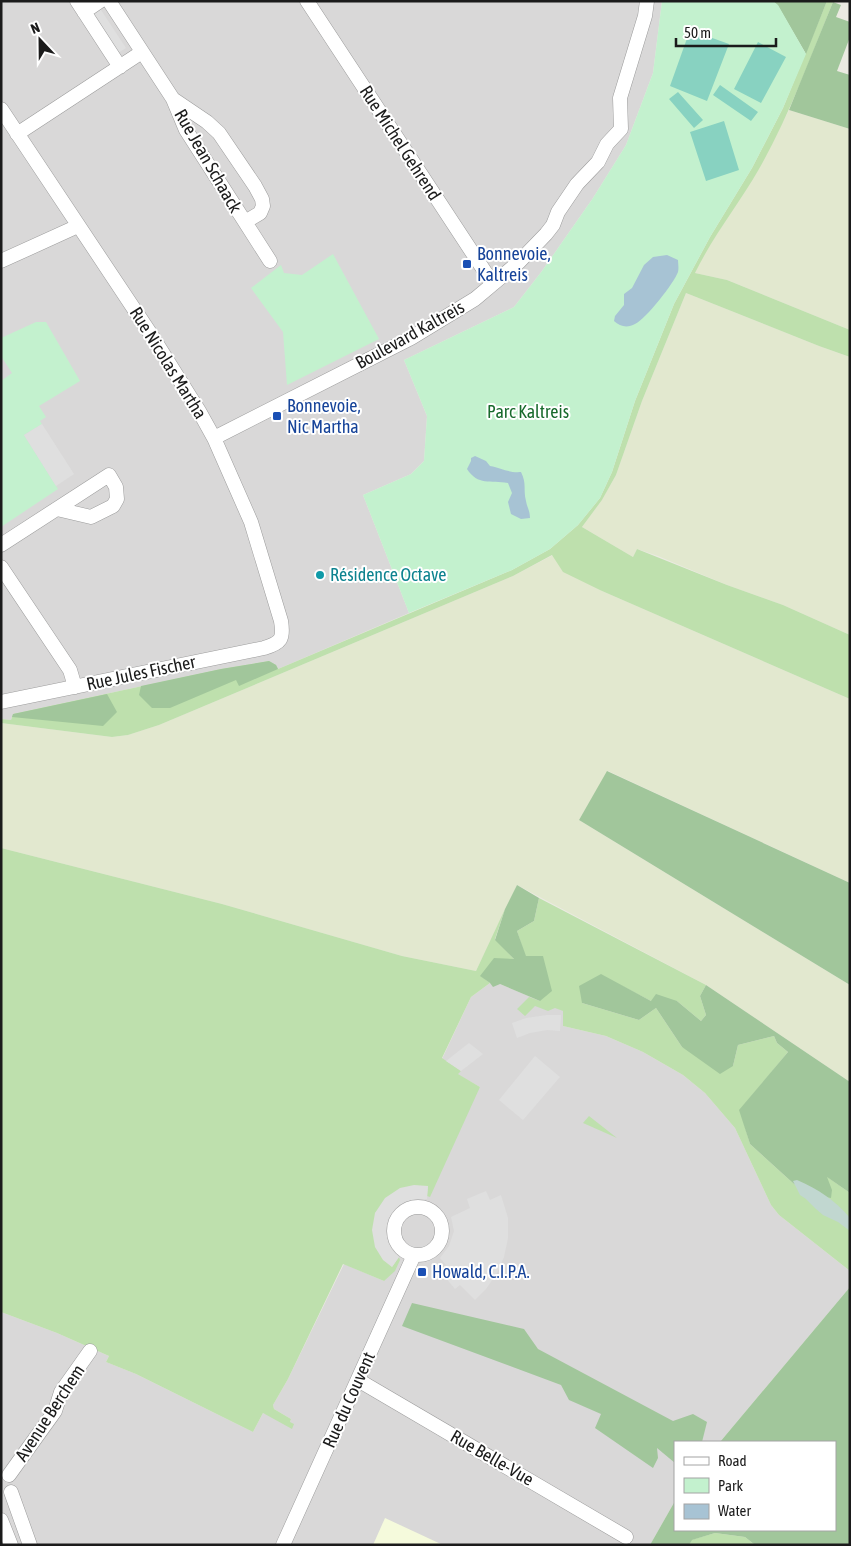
<svg xmlns="http://www.w3.org/2000/svg" width="851" height="1546" font-family="'Asap Condensed',sans-serif">
	<style>
		.residential { fill: #d9d8d8 }
		.education { fill: #f5fadc }
		.farmland { fill: #e2e8cf }
		.grass { fill: #bee0ad }
		.forest { fill: #a1c69b }
		.wetland { fill: #c1d7d0 }
		.park { fill: #c3f1ce }
		.pitch { fill: #88d2c1 }
		.parking { fill: #dfdfdf }
		.water { fill: #a7c3d4 }
		.lines { fill: none; stroke-linecap: round; stroke-linejoin: round }
		.minor-casing { stroke: #9c9c9c; stroke-width: 15 }
		.minor { stroke: #fff; stroke-width: 14 }
		.transit-dot { fill: #1a4fb4; stroke: #fff; stroke-width: 2 }
		.culture-dot { fill: #0f9aa8; stroke: #fff; stroke-width: 2 }
		.labels { text-anchor: middle; stroke-width: 4; stroke-linejoin: round; paint-order: stroke }
		.street-label { font-size: 18px; fill: #1b1b1b; stroke: #fff }
		.transit-label { font-size: 18px; fill: #164399; stroke: #fff; text-anchor: start }
		.park-label { font-size: 18px; fill: #186a2c; stroke: #fff }
		.culture-label { font-size: 18px; fill: #0d838f; stroke: #fff; text-anchor: start }
	</style>
	<rect width="100%" height="100%" fill="#ebeae2"/>
	<path class="residential" d="M 1,1 L 662,1 L 653,73 L 626,145 L 593,198 L 542,271 L 514,307 L 404,360 L 427,416 L 424,461 L 411,474 L 363,495 L 409,613 L 278,669 L 269,661 L 221,669 L 13,714 L 11,720 L 1,719 Z
		M 490,983 L 500,984 L 564,1011 L 563,1026 L 606,1036 L 643,1052 L 683,1075 L 705,1093 L 735,1128 L 771,1205 L 779,1215 L 850,1271 L 850,1287 L 720,1442 L 675,1442 L 675,1501 L 650,1545 L 1,1545 L 1,1312 L 57,1333 L 109,1356 L 106,1362 L 136,1374 L 253,1432 L 263,1413 L 290,1422 L 291,1419 L 274,1409 L 273,1405 L 288,1379 L 344,1264 L 384,1281 L 372,1230 L 480,1087 L 457,1074 L 460,1071 L 442,1059 L 471,997 Z"/>
	<path class="education" d="M 385,1518 L 443,1545 L 373,1545 Z"/>
	<path class="farmland" d="M 789,110 L 850,129 L 850,330 L 727,280 L 695,273 L 704,254 L 758,170 Z
		M 686,293 L 819,346 L 850,357 L 850,635 L 783,605 L 727,585 L 658,556 L 637,549 L 633,557 L 582,527 L 602,500 L 616,475 L 642,401 Z
		M 553,555 L 602,591 L 850,699 L 850,883 L 608,771 L 579,820 L 850,985 L 850,1082 L 706,985 L 517,885 L 476,971 L 402,956 L 222,904 L 1,848 L 1,723 L 112,737 L 128,735 L 159,725 L 513,576 Z"/>
	<path class="grass" d="M 827,1 L 833,2 C 810,59 789,116 759,169 C 739,204 713,236 695,273 L 727,280 L 850,330 L 850,357 L 819,346 L 686,293 L 642,401 L 616,475 L 602,500 L 582,527 L 633,557 L 637,549 L 727,585 L 783,605 L 850,635 L 850,699 L 602,591 L 563,572 L 552,555 L 513,576 L 159,725 L 128,735 L 112,737 L 1,723 L 1,719 L 11,720 L 13,714 L 221,669 L 269,661 L 276,665 L 278,669 L 512,570 L 550,549 L 578,525 L 600,498 L 612,472 L 635,401 L 674,304 L 710,237 L 752,168 L 783,108 Z
		M 1,848 L 222,904 L 402,956 L 476,971 L 505,909 L 495,939 L 514,959 L 481,976 L 490,983 L 471,997 L 442,1058 L 461,1071 L 458,1074 L 480,1087 L 430,1197 L 427,1196 L 428,1186 L 375,1213 L 392,1267 L 399,1257 L 400,1260 L 395,1271 L 384,1281 L 343,1264 L 288,1379 L 273,1405 L 274,1409 L 291,1419 L 290,1422 L 294,1424 L 292,1429 L 263,1413 L 253,1432 L 136,1374 L 106,1362 L 109,1356 L 57,1333 L 1,1312 Z
		M 539,898 L 706,985 L 700,996 L 706,1015 L 701,1021 L 677,1001 L 651,1001 L 601,975 L 582,1003 L 639,1020 L 656,1008 L 682,1047 L 733,1066 L 738,1045 L 774,1036 L 777,1043 L 788,1052 L 740,1110 L 750,1144 L 794,1184 L 809,1194 L 826,1176 L 850,1193 L 850,1271 L 779,1215 L 771,1205 L 735,1128 L 705,1093 L 683,1075 L 643,1052 L 606,1036 L 563,1026 L 563,1011 L 555,1008 L 548,1011 L 535,1006 L 525,1016 L 517,1009 L 529,997 L 540,1001 L 517,931 L 534,921 Z
		M 589,1116 L 617,1138 L 583,1123 Z
		M 715,1533 L 745,1537 L 755,1545 L 689,1545 L 691,1540 Z"/>
	<path class="forest" d="M 773,1 L 827,1 L 806,54 L 778,6 Z
		M 833,2 L 841,5 L 836,17 L 850,22 L 850,37 L 837,71 L 850,75 L 850,129 L 789,110 Z
		M 269,661 L 276,665 L 278,669 L 239,686 L 236,680 L 170,708 L 152,708 L 139,695 L 141,686 L 221,669 Z
		M 107,694 L 117,712 L 103,726 L 12,717 L 13,714 Z
		M 607,771 L 850,883 L 850,985 L 579,820 Z
		M 517,885 L 539,898 L 534,921 L 517,931 L 526,956 L 543,956 L 552,991 L 540,1001 L 500,984 L 493,987 L 490,983 L 480,976 L 494,958 L 514,959 L 495,940 L 505,909 Z
		M 601,974 L 651,1001 L 656,994 L 677,1001 L 701,1021 L 706,1015 L 700,996 L 706,985 L 850,1082 L 850,1193 L 827,1177 L 832,1190 L 831,1198 L 809,1194 L 794,1184 L 750,1144 L 739,1110 L 788,1052 L 777,1043 L 774,1036 L 738,1045 L 733,1066 L 720,1074 L 682,1047 L 656,1008 L 639,1020 L 582,1003 L 579,986 Z
		M 850,1287 L 850,1545 L 755,1545 L 745,1537 L 715,1533 L 692,1540 L 689,1545 L 650,1545 L 675,1501 L 675,1530 L 835,1530 L 835,1442 L 720,1442 Z
		M 412,1303 L 524,1329 L 538,1349 L 673,1421 L 693,1414 L 707,1422 L 702,1442 L 675,1442 L 675,1463 L 657,1448 L 658,1458 L 653,1468 L 595,1428 L 601,1414 L 569,1400 L 561,1385 L 402,1326 Z"/>
	<path class="wetland" d="M 797,1180 C 818,1189 835,1200 850,1218 L 850,1231 L 838,1222 L 823,1215 L 816,1209 L 806,1199 L 800,1195 L 793,1181 Z"/>
	<path class="park" d="M 662,1 L 773,1 L 778,5 L 806,54 L 783,108 L 752,168 L 710,237 L 674,304 L 635,401 L 612,472 L 600,498 L 578,525 L 550,549 L 512,570 L 409,613 L 363,495 L 411,474 L 424,461 L 427,416 L 404,360 L 514,307 L 542,271 L 593,198 L 626,145 L 653,73 Z
		M 333,254 L 379,339 L 287,385 L 283,332 L 251,288 L 281,265 L 284,273 L 302,275 Z
		M 36,322 L 46,322 L 80,381 L 39,406 L 46,417 L 40,421 L 42,424 L 24,435 L 58,489 L 1,527 L 1,381 L 12,373 L 1,356 L 1,338 Z"/>
	<path class="pitch" d="M 690,30 L 729,44 L 707,101 L 670,86 Z
		M 758,42 L 786,57 L 761,103 L 734,89 Z
		M 720,85 L 758,112 L 751,121 L 713,95 Z
		M 678,92 L 703,120 L 694,128 L 669,99 Z
		M 724,121 L 739,170 L 706,181 L 690,132 Z"/>
	<path class="parking" d="M 97,4 L 126,48 L 113,56 L 84,12 Z
		M 42,424 L 74,474 L 56,486 L 24,435 Z
		M 547,1015 L 561,1015 L 560,1031 L 547,1030 L 530,1033 L 517,1038 L 512,1023 L 526,1018 Z
		M 469,1043 L 483,1054 L 461,1071 L 446,1061 Z
		M 535,1056 L 560,1077 L 523,1120 L 499,1100 Z
		M 414,1185 L 428,1186 L 427,1199 L 416,1199 L 404,1202 L 395,1209 L 388,1219 L 386,1231 L 388,1242 L 393,1251 L 399,1257 L 392,1267 L 383,1260 L 375,1247 L 372,1230 L 375,1213 L 385,1198 L 400,1188 Z
		M 486,1191 L 490,1200 L 501,1195 L 508,1218 L 508,1238 L 504,1257 L 497,1273 L 486,1289 L 475,1300 L 460,1285 L 455,1289 L 440,1271 L 446,1265 L 440,1258 L 449,1246 L 454,1231 L 451,1217 L 470,1208 L 467,1199 Z"/>
	<path class="water" d="M 667,255 L 678,260 C 678,263 679,268 678,272 C 674,283 646,319 635,324 C 628,328 620,327 614,321 L 615,316 L 624,305 L 624,294 L 632,288 L 644,265 L 653,257 Z
		M 475,456 L 486,461 L 490,466 C 502,468 508,473 521,472 C 527,484 523,489 526,501 C 527,507 530,511 530,518 L 521,519 L 511,514 L 508,502 L 512,493 L 508,483 C 490,480 478,486 467,469 L 471,461 L 471,458 Z"/>
	<g class="lines">
		<g class="minor-casing">
			<path id="minor" d="M 77,1 L 120,67
				M 109,1 L 173,99 L 207,122 L 219,133 L 255,186 L 262,199 L 263,206 L 260,213 L 245,222 L 270,261
				M 307,1 L 493,284
				M 84,12 L 100,1
				M 173,99 L 186,130 L 245,222
				M 1,109 L 152,336 L 199,411 L 214,438 L 251,522 L 281,621 C 284,639 281,643 264,648 L 1,702
				M 17,134 L 142,52
				M 1,261 L 78,226
				M 214,438 L 411,338 L 475,299 L 519,262 L 546,234 L 553,225 L 558,212 L 577,184 L 598,162 L 607,144 L 621,129 L 620,98 L 645,16 L 647,1
				M 1,545 L 109,475 L 116,487 L 117,499 L 113,506 L 91,517 L 57,509
				M 1,567 L 70,670 L 75,687
				M394 1231a24 24 0 1 1 48 0a24 24 0 1 1-48 0Z
				M 358,1380 L 626,1537
				M 9,1475 L 55,1411 L 61,1392 L 90,1351
				M 11,1492 L 30,1545
				M 1,1520 L 11,1545
				M 283,1545 L 414,1255"/>
		</g>
		<use href="#minor" class="minor"/>
	</g>
	<g class="transit-dot">
		<rect x="462" y="259" width="10" height="10" rx="2.5"/>
		<rect x="272" y="411" width="10" height="10" rx="2.5"/>
		<rect x="417" y="1267" width="10" height="10" rx="2.5"/>
	</g>
	<circle class="culture-dot" cx="320" cy="575" r="5"/>
	<g class="labels">
		<g class="street-label">
			<text transform="translate(400 143) rotate(57)" y="6">Rue Michel Gehrend</text>
			<text transform="translate(208 161) rotate(60)" y="6">Rue Jean Schaack</text>
			<text transform="translate(410 335) rotate(-29)" y="6">Boulevard Kaltreis</text>
			<text transform="translate(168 363) rotate(58)" y="6">Rue Nicolas Martha</text>
			<text transform="translate(141 673) rotate(-12)" y="6">Rue Jules Fischer</text>
			<text transform="translate(349 1400) rotate(-66)" y="6">Rue du Couvent</text>
			<text transform="translate(50 1413) rotate(-57)" y="6">Avenue Berchem</text>
			<text transform="translate(492 1458) rotate(30)" y="6">Rue Belle-Vue</text>
		</g>
		<g class="transit-label">
			<text x="477" y="260">Bonnevoie,<tspan x="477" dy="21">Kaltreis</tspan></text>
			<text x="287" y="412">Bonnevoie,<tspan x="287" dy="21">Nic Martha</tspan></text>
			<text x="432" y="1278">Howald, C.I.P.A.</text>
		</g>
		<g class="park-label">
			<text x="528" y="418">Parc Kaltreis</text>
		</g>
		<g class="culture-label">
			<text x="330" y="581">Résidence Octave</text>
		</g>
	</g>
	<rect width="851" height="1546" fill="none" stroke="#1b1b1b" stroke-width="5"/>
	<rect x="674" y="1441" width="162" height="90" fill="#ffffff" stroke="#a4a4a4"/>
	<rect x="684" y="1457" width="25" height="8" fill="#ffffff" stroke="#a4a4a4"/>
	<text x="718" y="1466" font-size="15" fill="#1b1b1b">Road</text>
	<rect x="684" y="1478" width="25" height="15" fill="#c3f1ce" stroke="#a4a4a4"/>
	<text x="718" y="1491" font-size="15" fill="#1b1b1b">Park</text>
	<rect x="684" y="1504" width="25" height="15" fill="#a7c3d4" stroke="#a4a4a4"/>
	<text x="718" y="1516" font-size="15" fill="#1b1b1b">Water</text>
	<g transform="translate(40 40) rotate(338)" stroke="#ffffff" stroke-width="4" paint-order="stroke">
	<path d="M0-4L9 19L0 12L-9 19Z" fill="#1b1b1b"/>
	<text y="-8" font-size="14" font-weight="bold" text-anchor="middle" fill="#1b1b1b">N</text>
	</g>
	<path d="M676 38v8h100v-8" fill="none" stroke="#1b1b1b" stroke-width="2.5"/>
	<text x="684" y="38" font-size="15" fill="#1b1b1b" stroke="#ffffff" stroke-width="4" paint-order="stroke">50 m</text>
</svg>
